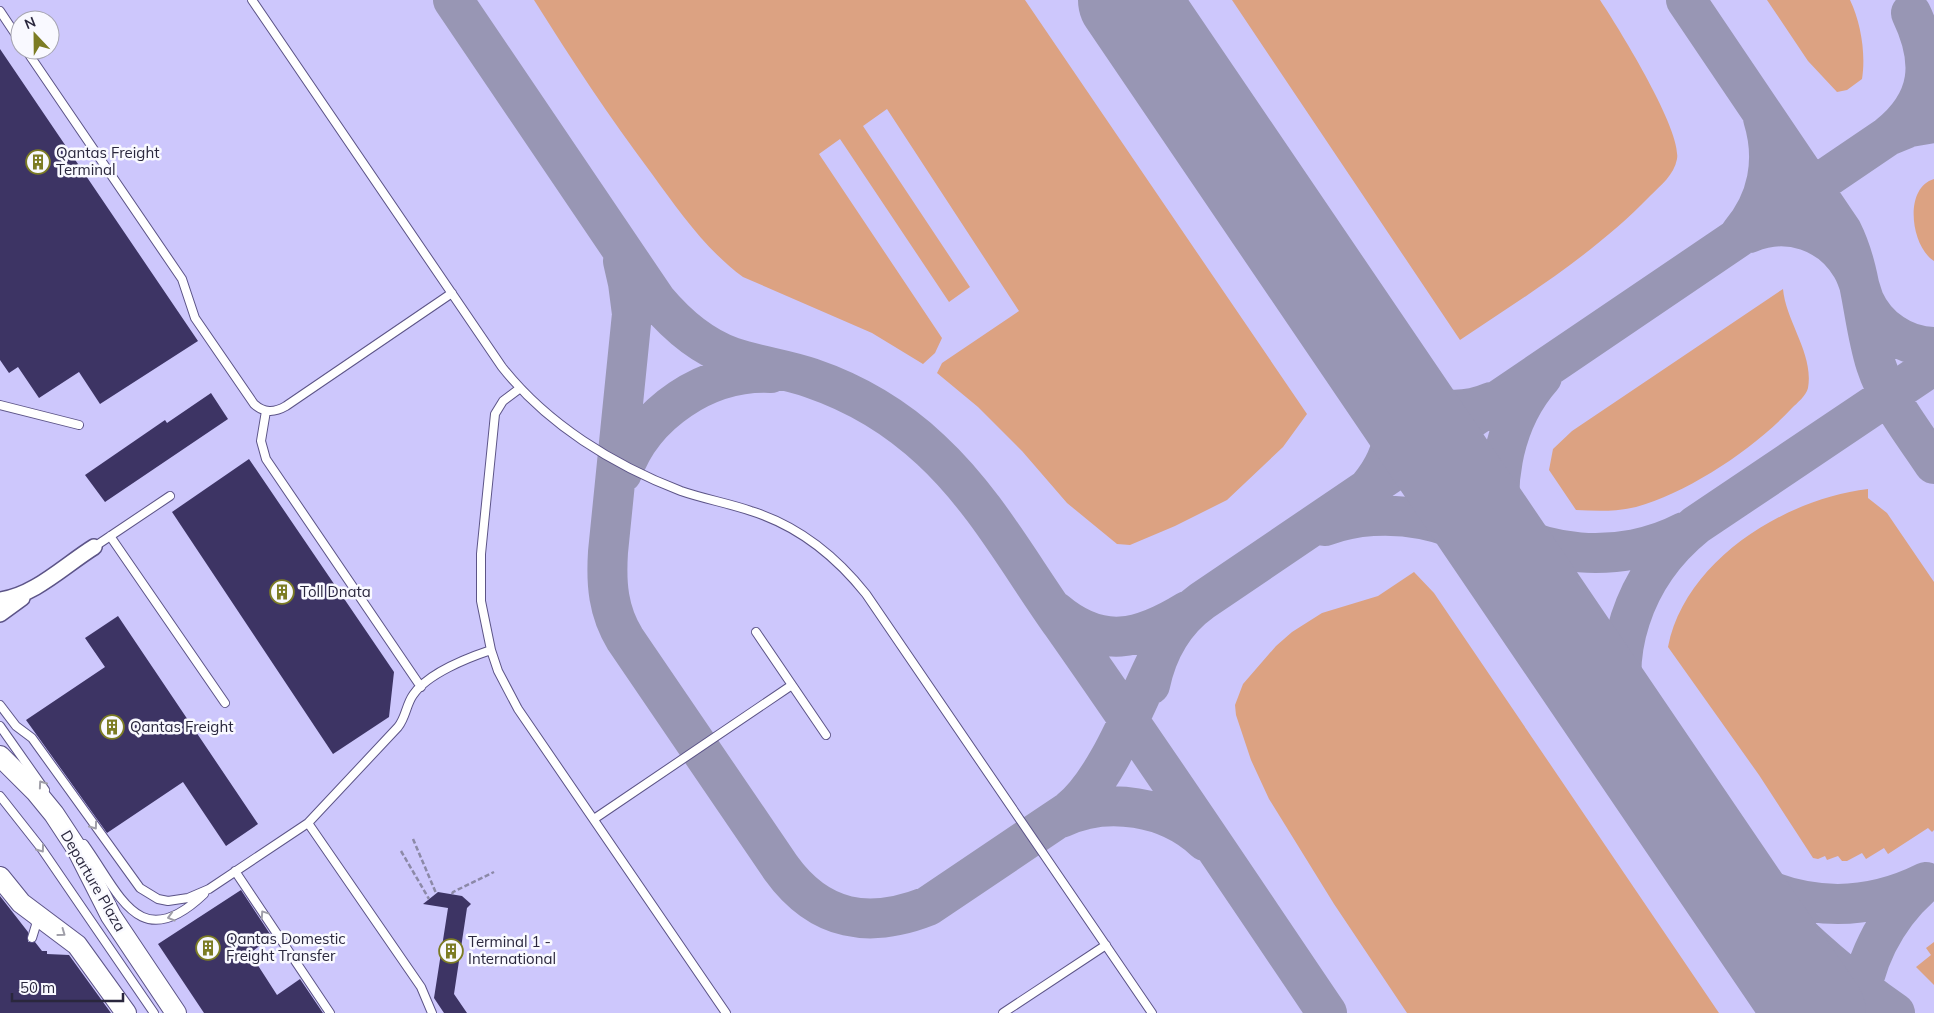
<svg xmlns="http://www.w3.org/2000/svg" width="1934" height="1013" font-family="Mulish,sans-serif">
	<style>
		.built { fill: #cdc7fc; fill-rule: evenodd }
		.green { fill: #dca282 }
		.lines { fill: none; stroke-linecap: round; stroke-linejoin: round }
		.taxiway { stroke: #9896b4; stroke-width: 40 }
		.runway { stroke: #9896b4; stroke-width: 100 }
		.building { fill: #3d3464 }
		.service-casing { stroke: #5c5487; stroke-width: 10 }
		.minor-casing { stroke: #5c5487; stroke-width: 18 }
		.tertiary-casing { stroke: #5c5487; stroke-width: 22 }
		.path { stroke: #8c89a7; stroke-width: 2.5; stroke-dasharray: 5 2.5; stroke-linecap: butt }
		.service { stroke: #fff; stroke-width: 8 }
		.minor { stroke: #fff; stroke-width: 15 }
		.tertiary { stroke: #fff; stroke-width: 20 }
		.oneway { stroke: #9f9ea8 }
		.labels { text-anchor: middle; stroke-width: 5; stroke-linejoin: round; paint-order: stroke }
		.poi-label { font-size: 15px; fill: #2a273d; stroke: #f9f9ff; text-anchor: start }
		.street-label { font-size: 15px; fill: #2a273d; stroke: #f9f9ff }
	</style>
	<rect width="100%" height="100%" fill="#d7d4f7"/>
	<path class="built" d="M 0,0 L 1934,0 L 1934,1013 L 0,1013 ZM 20,20 L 50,20 L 50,50 L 20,50 Z"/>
	<path class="green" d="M 534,0 L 1025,0 L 1307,414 L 1283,447 L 1227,500 L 1175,526 L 1130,545 L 1117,544 L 1067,503 L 1022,451 L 978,407 L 937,373 L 942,363 L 1019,311 L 887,109 L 863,126 L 970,287 L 949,302 L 840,139 L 819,154 L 942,338 L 935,353 L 923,364 L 872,333 L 743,277 C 706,250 679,211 652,174 C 610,118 571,59 534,0 Z
		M 1232,0 L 1600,0 C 1618,27 1682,130 1677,159 C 1674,175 1661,185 1650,196 C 1595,253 1526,296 1460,340 Z
		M 1767,0 L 1850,0 C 1861,23 1866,54 1862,79 L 1847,90 L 1837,92 L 1808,61 Z
		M 1934,179 L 1934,261 C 1911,247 1903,188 1934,179 Z
		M 1783,289 C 1786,322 1814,354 1808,388 C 1806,396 1797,403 1792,408 C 1754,449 1689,492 1636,507 C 1616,512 1596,511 1576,510 L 1549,470 L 1553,449 L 1572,431 Z
		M 1868,489 L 1868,498 L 1887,513 L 1934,582 L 1934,830 L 1932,832 L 1928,828 L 1888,854 L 1884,848 L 1866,859 L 1862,853 L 1847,861 L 1842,861 L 1838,856 L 1827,860 L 1825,856 L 1818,859 L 1813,858 L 1759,775 L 1668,647 C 1685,560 1785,499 1868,489 Z
		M 1414,572 L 1434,593 L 1719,1013 L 1407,1013 L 1334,904 L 1269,799 L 1251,760 L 1236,715 L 1235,705 L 1243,684 L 1276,646 L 1292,632 L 1322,613 L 1378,596 Z
		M 1934,942 L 1934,985 L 1916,967 L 1931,955 L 1926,948 Z"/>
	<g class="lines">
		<path class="taxiway" d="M 453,0 L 656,300 C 677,325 701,346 732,357 C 758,366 785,369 811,378 C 855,393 897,418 931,450 C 985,500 1020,565 1062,624 C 1152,752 1239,883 1327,1013
			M 1686,0 L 1842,231 C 1863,273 1862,321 1876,365 C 1888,402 1913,432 1934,464
			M 1888,136 C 1932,101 1934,61 1911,13
			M 1749,233 C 1787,217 1831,231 1852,268 C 1858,278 1860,289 1864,300 C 1876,327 1904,347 1934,347
			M 1740,234 C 1768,201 1776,160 1763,118
			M 623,261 L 628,283 L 632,314 L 608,552 C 606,584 608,611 625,639 L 781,868 C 820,922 870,929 928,906 L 1069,811 C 1107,781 1135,704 1157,660
			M 1367,348 C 1375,360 1382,372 1391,383 C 1415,411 1459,416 1491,402
			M 1542,377 C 1502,422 1489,494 1508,550 C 1515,571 1531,590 1544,609
			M 1426,439 L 1433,445 C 1448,468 1462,493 1483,512 C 1534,561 1623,564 1684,532
			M 622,473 C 643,413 707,370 771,373
			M 1369,487 C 1399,451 1403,409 1377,371
			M 1325,526 C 1384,504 1466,517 1509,567
			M 1055,611 C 1101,650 1140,640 1187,611
			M 1150,685 C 1157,652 1174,621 1202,601 L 1888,136 L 1910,127 L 1934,123
			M 1615,712 C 1693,827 1780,934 1895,1013
			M 1632,733 C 1604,657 1634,575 1696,525 L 1934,365
			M 1061,818 C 1107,796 1168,806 1205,841
			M 1751,883 C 1809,911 1868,911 1926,882
			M 1859,1013 C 1861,965 1885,918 1921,886"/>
		<path class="runway" d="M 1128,0 L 1816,1013"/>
	</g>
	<path class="building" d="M 0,49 L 198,341 L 100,404 L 79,372 L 39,398 L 18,367 L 9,373 L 0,360 Z
		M 211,393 L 228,419 L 105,502 L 85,475 L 165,420 L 167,423 Z
		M 249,459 L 394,672 L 389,717 L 333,754 L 172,512 Z
		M 118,616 L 258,824 L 226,846 L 183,782 L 107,833 L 26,720 L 105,667 L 85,638 Z
		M 241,890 L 272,937 L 250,953 L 277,995 L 300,979 L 323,1013 L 204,1013 L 158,944 Z
		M 438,892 L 462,896 L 471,904 L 467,908 L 454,994 L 467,1013 L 444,1013 L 434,998 L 448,908 L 423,904 Z
		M 0,896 L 28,932 L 28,942 L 35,942 L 42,951 L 47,951 L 47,954 L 69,955 L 111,1013 L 0,1013 Z"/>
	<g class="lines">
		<g class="service-casing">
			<path id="service" d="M 252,0 L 502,367 C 547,424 613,465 681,491 C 704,499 728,503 751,511 C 799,526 835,555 866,594 L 1152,1013
				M 0,11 L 20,41
				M 26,50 L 182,279 L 195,318 L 254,404 C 264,413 274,413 286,406 L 452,293
				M 519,389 L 503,401 L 495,414 L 481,554 L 481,601 L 491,650 L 498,671 L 518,709 L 726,1013
				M 0,405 L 79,425
				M 266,411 L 261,441 L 266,459 L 421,687
				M 110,536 L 225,703
				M 94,547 L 170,496
				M 756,632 L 826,735
				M 0,705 L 16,726 L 32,738 L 140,888 L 158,899 L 168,901 L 188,898 L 209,889 L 308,823 L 398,727 C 406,717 406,705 413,695 C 427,674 467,658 491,650
				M 0,726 L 45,790
				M 0,796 L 41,848 L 154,1013
				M 594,819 L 792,685
				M 308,823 L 421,987 L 432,1013
				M 84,844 C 120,894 139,956 204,894
				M 235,871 L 330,1013
				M 32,938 L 36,925 L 35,918
				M 1003,1013 L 1106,945"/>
		</g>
		<g class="minor-casing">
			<path id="minor" d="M 0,600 C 34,596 65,565 94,547
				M 0,614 L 22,598"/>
		</g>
		<g class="tertiary-casing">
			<path id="tertiary" d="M 0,756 L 36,792 L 54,814 L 77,849 L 111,916 L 176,1013
				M 0,877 L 21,903 L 77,945 L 126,1013"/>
		</g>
		<path class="path" d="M 413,839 L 436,893
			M 401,851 L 429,899
			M 452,894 L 453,892 L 494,872"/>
		<use href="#service" class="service"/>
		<use href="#minor" class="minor"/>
		<use href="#tertiary" class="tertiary"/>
	</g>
	<defs><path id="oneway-chevron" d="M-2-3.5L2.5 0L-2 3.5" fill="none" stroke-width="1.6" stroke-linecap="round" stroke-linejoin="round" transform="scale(1.25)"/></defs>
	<g class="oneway">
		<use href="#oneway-chevron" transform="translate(42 784) rotate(-125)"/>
		<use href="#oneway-chevron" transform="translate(94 826) rotate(54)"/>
		<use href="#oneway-chevron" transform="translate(41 849) rotate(54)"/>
		<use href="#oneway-chevron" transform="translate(264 914) rotate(-124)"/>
		<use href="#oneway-chevron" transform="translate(171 917) rotate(164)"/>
		<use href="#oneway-chevron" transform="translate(62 933) rotate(36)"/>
	</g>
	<defs>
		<g id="building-ring" transform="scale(1.25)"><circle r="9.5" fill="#f9f9ff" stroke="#7c7c24" stroke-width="1.5"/><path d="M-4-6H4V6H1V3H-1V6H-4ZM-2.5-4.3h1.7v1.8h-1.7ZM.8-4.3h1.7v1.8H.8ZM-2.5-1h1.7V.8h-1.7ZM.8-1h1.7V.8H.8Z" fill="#7c7c24"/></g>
	</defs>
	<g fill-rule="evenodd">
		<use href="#building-ring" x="38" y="162"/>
		<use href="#building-ring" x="282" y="592"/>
		<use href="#building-ring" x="112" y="727"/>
		<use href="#building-ring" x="208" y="948"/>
		<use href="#building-ring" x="451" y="951"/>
	</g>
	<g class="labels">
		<g class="poi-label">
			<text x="56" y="158">Qantas Freight<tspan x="56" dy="17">Terminal</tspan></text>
			<text x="300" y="597">Toll Dnata</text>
			<text x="130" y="732">Qantas Freight</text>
			<text x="226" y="944">Qantas Domestic<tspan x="226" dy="17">Freight Transfer</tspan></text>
			<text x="468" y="947">Terminal 1 -<tspan x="468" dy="17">International</tspan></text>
		</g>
		<g class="street-label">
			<text transform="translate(93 881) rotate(60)" y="5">Departure Plaza</text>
		</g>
	</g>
	<g transform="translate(35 35) rotate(338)"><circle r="24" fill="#f9f9ff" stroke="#a6a5b1"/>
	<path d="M0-4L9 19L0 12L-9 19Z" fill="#7c7c24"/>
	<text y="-8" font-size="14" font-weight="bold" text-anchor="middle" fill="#2a273d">N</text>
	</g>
	<path d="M12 993v8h111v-8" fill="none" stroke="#2a273d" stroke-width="2.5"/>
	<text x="20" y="993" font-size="15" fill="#2a273d" stroke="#f9f9ff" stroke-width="4" paint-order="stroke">50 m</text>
</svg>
